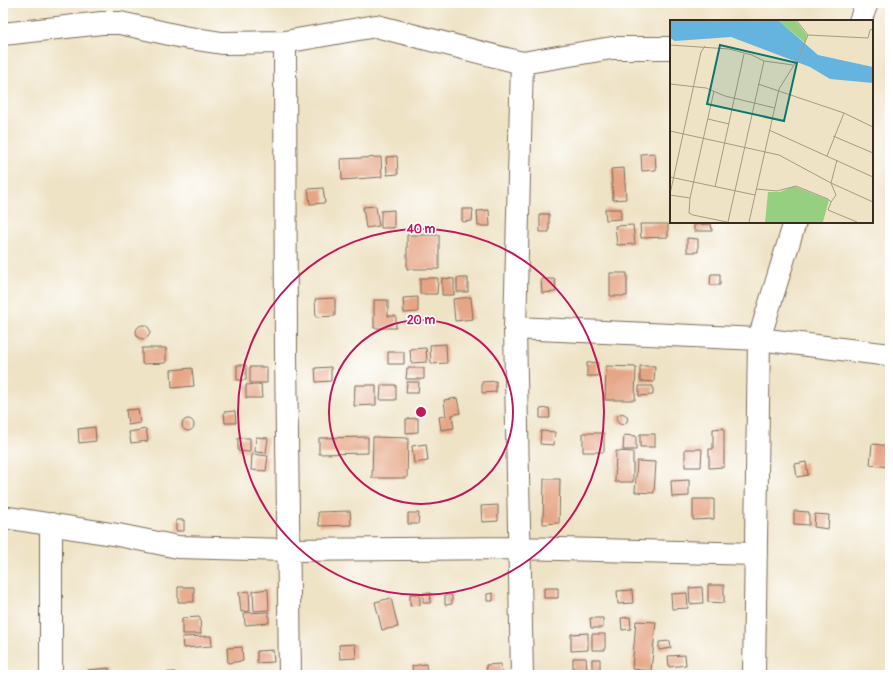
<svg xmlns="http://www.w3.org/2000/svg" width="893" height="678" font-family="Pangolin,sans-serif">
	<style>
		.building { fill: #e6a686 }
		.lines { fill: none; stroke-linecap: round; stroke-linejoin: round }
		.minor-casing { stroke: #7a6b59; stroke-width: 24 }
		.minor { stroke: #fff; stroke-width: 22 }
		.ring { fill: none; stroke: #c2185b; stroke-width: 2 }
		.inset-road { fill: none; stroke: #a79983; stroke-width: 1 }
		.view { fill: #0f766e; fill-opacity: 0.15; stroke: #0f766e; stroke-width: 2 }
		.inset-edge { fill: none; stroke: #3b2a1e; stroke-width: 2 }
		.centre { fill: #c2185b; stroke: #fff; stroke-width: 2 }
		.ring-label { font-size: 12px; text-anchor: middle; font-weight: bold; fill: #c2185b; stroke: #fff; stroke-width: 3; stroke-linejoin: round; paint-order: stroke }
	</style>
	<rect width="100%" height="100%" fill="#fff"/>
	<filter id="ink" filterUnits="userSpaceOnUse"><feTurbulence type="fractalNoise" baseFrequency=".025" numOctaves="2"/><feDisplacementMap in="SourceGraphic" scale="8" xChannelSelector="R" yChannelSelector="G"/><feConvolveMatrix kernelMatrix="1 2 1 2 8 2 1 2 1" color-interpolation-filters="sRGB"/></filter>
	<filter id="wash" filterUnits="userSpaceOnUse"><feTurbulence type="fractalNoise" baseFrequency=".012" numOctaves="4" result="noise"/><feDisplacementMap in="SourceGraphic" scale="16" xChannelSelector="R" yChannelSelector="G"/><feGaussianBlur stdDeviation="0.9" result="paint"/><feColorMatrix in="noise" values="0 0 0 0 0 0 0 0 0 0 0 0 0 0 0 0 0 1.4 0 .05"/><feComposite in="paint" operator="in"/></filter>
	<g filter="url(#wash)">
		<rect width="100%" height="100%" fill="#efe3c6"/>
		<g id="blocks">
			<path class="building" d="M 655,153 L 656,170 L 642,171 L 641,154 Z
				M 397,156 L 398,174 L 387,175 L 386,157 Z
				M 381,157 L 382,177 L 342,180 L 341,159 Z
				M 624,168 L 626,199 L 613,200 L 611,169 Z
				M 323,188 L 325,203 L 310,204 L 308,189 Z
				M 376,206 L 379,226 L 366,228 L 363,207 Z
				M 462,209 L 473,209 L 472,221 L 462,222 Z
				M 605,209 L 621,209 L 621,219 L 606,220 Z
				M 394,210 L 394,228 L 381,228 L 381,211 Z
				M 489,210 L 490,226 L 478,226 L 477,211 Z
				M 540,214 L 549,214 L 549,232 L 540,232 Z
				M 640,224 L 668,224 L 668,237 L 641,238 Z
				M 711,224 L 712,231 L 694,231 L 694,225 Z
				M 633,225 L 635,244 L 617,245 L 615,226 Z
				M 407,235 L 439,235 L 439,269 L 407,269 Z
				M 687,238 L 698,239 L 698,252 L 687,252 Z
				M 610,273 L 627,273 L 627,296 L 610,296 Z
				M 711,274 L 720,274 L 720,285 L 710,285 Z
				M 420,278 L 438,278 L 437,294 L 420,294 Z
				M 442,278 L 454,279 L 454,295 L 442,295 Z
				M 457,278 L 468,278 L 468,292 L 457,292 Z
				M 541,279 L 555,279 L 556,292 L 542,293 Z
				M 418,297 L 418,312 L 404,313 L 403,298 Z
				M 471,297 L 473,319 L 455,321 L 453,299 Z
				M 335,298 L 335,316 L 316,317 L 315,299 Z
				M 374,300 L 388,300 L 388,316 L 396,316 L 396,328 L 374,328 Z
				M136 332a7 7 0 1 1 14 0a7 7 0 1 1-14 0Z
				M 446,344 L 447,363 L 431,364 L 430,345 Z
				M 142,348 L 166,348 L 166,363 L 142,364 Z
				M 426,348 L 427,362 L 411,363 L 410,349 Z
				M 388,352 L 404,352 L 404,364 L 388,364 Z
				M 598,362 L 598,376 L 587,376 L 587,363 Z
				M 237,365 L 246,365 L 246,380 L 237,380 Z
				M 606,366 L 636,367 L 635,400 L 605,400 Z
				M 640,366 L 655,366 L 654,382 L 640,381 Z
				M 250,367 L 267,367 L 267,383 L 250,383 Z
				M 331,367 L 331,381 L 316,382 L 315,368 Z
				M 192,368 L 194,386 L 172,388 L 171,370 Z
				M 407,368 L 424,368 L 424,379 L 406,379 Z
				M 496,381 L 496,392 L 482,393 L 482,382 Z
				M 407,382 L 419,382 L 418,393 L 406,393 Z
				M 261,384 L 262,398 L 246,398 L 246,385 Z
				M 355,385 L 376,385 L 376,405 L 354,406 Z
				M 381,385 L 396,385 L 396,400 L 380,400 Z
				M 639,386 L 653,386 L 653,395 L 639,396 Z
				M 457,398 L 460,413 L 452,415 L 454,428 L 441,430 L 439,417 L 446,416 L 444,400 Z
				M 549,408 L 550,418 L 540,418 L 540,409 Z
				M 138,409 L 140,423 L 128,425 L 126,410 Z
				M 235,411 L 236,423 L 225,423 L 224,412 Z
				M616.5 419a5.5 5.5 0 1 1 11 0a5.5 5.5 0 1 1-11 0Z
				M 418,418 L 418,432 L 406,433 L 406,419 Z
				M182 425a6 6 0 1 1 12 0a6 6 0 1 1-12 0Z
				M 95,427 L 96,441 L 79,443 L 78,429 Z
				M 724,428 L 724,467 L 709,468 L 709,449 L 713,449 L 713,429 Z
				M 146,429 L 148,441 L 131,443 L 129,432 Z
				M 541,431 L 555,432 L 554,445 L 540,444 Z
				M 583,433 L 604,433 L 604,452 L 583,452 Z
				M 640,434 L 655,434 L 655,447 L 640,447 Z
				M 624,435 L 636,436 L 636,450 L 623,450 Z
				M 256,437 L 268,438 L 266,453 L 255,452 Z
				M 368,437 L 368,453 L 319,454 L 319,438 Z
				M 373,437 L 408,438 L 407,478 L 372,478 Z
				M 238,438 L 250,438 L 250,452 L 238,451 Z
				M 426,444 L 428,461 L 414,463 L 412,446 Z
				M 872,444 L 890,446 L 889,467 L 870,465 Z
				M 685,449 L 702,449 L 701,467 L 685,467 Z
				M 616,451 L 633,452 L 633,482 L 615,482 Z
				M 252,454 L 268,456 L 266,471 L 251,470 Z
				M 637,461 L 656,462 L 654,493 L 635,492 Z
				M 806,462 L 808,475 L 797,477 L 795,464 Z
				M 544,479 L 560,479 L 559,523 L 543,524 Z
				M 689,480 L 689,496 L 672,497 L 671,481 Z
				M 693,499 L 714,499 L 714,519 L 693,520 Z
				M 498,505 L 498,521 L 482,522 L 481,506 Z
				M 350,511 L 351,525 L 319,526 L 318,512 Z
				M 794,511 L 809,512 L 809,525 L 794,524 Z
				M 408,513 L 419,513 L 418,524 L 408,524 Z
				M 815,514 L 829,515 L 828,529 L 814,527 Z
				M 176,520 L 184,520 L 184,531 L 176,531 Z
				M 708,585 L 724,585 L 724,603 L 708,602 Z
				M 178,587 L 194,587 L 194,602 L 178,602 Z
				M 702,587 L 703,603 L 690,604 L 689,588 Z
				M 544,588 L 558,588 L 558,598 L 544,598 Z
				M 268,589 L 269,610 L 254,611 L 253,591 Z
				M 632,590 L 633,603 L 618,604 L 617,591 Z
				M 249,591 L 250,611 L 241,612 L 239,592 Z
				M 423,593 L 431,593 L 430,603 L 423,603 Z
				M 493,593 L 493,601 L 487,601 L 487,594 Z
				M 687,593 L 688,608 L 672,609 L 671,594 Z
				M 410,594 L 420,594 L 420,605 L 410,606 Z
				M 445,595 L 452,595 L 452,604 L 445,605 Z
				M 391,598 L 398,627 L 382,630 L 375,602 Z
				M 269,612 L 269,623 L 245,625 L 244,613 Z
				M 200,617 L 201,634 L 182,634 L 182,618 Z
				M 630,617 L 631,629 L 622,630 L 621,618 Z
				M 590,618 L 603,618 L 603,628 L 591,628 Z
				M 636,621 L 656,622 L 651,671 L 632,669 Z
				M 588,633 L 588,650 L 571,651 L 571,634 Z
				M 592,634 L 605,634 L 605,650 L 592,650 Z
				M 211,636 L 212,646 L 183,648 L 182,637 Z
				M 670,641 L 671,648 L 659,650 L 659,642 Z
				M 355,644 L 356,658 L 340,659 L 339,645 Z
				M 242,647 L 243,661 L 228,663 L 227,648 Z
				M 273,650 L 274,662 L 257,663 L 257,651 Z
				M 685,655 L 686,665 L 669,667 L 668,656 Z
				M 573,658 L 586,658 L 587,670 L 573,671 Z
				M 592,659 L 600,659 L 600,674 L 592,674 Z
				M 426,664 L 427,675 L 413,675 L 412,666 Z
				M 501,664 L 502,675 L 487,675 L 486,665 Z
				M 109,668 L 109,675 L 89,675 L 88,670 Z
				M 636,671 L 649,673 L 649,675 L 635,675 Z
				M 175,672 L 175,675 L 131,675 L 131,674 Z"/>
		</g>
	</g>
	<g filter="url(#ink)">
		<use href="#blocks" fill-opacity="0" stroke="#7a6b59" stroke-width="1"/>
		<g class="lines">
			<g class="minor-casing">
				<path id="minor" d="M 860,21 L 867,3
					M 3,34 L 102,23 L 120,23 L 183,37 L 222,43 L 285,42 L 376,26 L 522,63 L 612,48 L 671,48
					M 285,42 L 286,355 L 290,675
					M 515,328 L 759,339 L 890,355
					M 3,517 L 118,535 L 178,547 L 288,550 L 520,548 L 756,554
					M 51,524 L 51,675
					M 522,675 L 515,328 L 522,63
					M 754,675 L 759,339 L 795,222"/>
			</g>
			<use href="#minor" class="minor"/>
		</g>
	</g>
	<g class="ring">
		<circle cx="421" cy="412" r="92"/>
		<circle cx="421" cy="412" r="183"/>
	</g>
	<g transform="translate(670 20)">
		<rect width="203" height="203" fill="#efe3c6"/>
		<path d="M 109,1 L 126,1 L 137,15 L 135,23 ZM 124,166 L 159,180 L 153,202 L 95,202 L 98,172 L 110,172 Z" fill="#97cf81"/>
		<path d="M 0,1 L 109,1 L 148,35 L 203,47 L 203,63 L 160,59 L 140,47 L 61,17 L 5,21 L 0,18 Z" fill="#65b4df"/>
		<path class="inset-road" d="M 127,1 L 138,15 L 198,18 L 200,10 L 203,9M 0,25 L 59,29 L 82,35 L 94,41 L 123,45M 0,64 L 36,68 L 55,76 L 105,88M 88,64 L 174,93 L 203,107M 38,99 L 59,104M 99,110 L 203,157M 0,111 L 109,135 L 161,163 L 203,182M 163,116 L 203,133M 157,136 L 174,93M 0,157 L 85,175M 45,167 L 74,34M 86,169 L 107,171 L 126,166 L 158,179 L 161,182 L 158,190 L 187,202M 0,174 L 31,32 L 35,26M 0,175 L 20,178 L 19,193 L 23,195 L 57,202M 20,178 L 44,71M 161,182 L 166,175 L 161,163 L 167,140M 58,202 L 94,41M 79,202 L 109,69 L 129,37 L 138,15"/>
		<path class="view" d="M 50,25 L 127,43 L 114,101 L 37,84 Z"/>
		<rect width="203" height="203" class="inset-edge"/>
	</g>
	<circle cx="421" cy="412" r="6" class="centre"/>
	<g class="ring-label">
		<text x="421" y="233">40 m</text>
		<text x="421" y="324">20 m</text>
	</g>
	<rect width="893" height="678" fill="none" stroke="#fff" stroke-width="16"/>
</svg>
